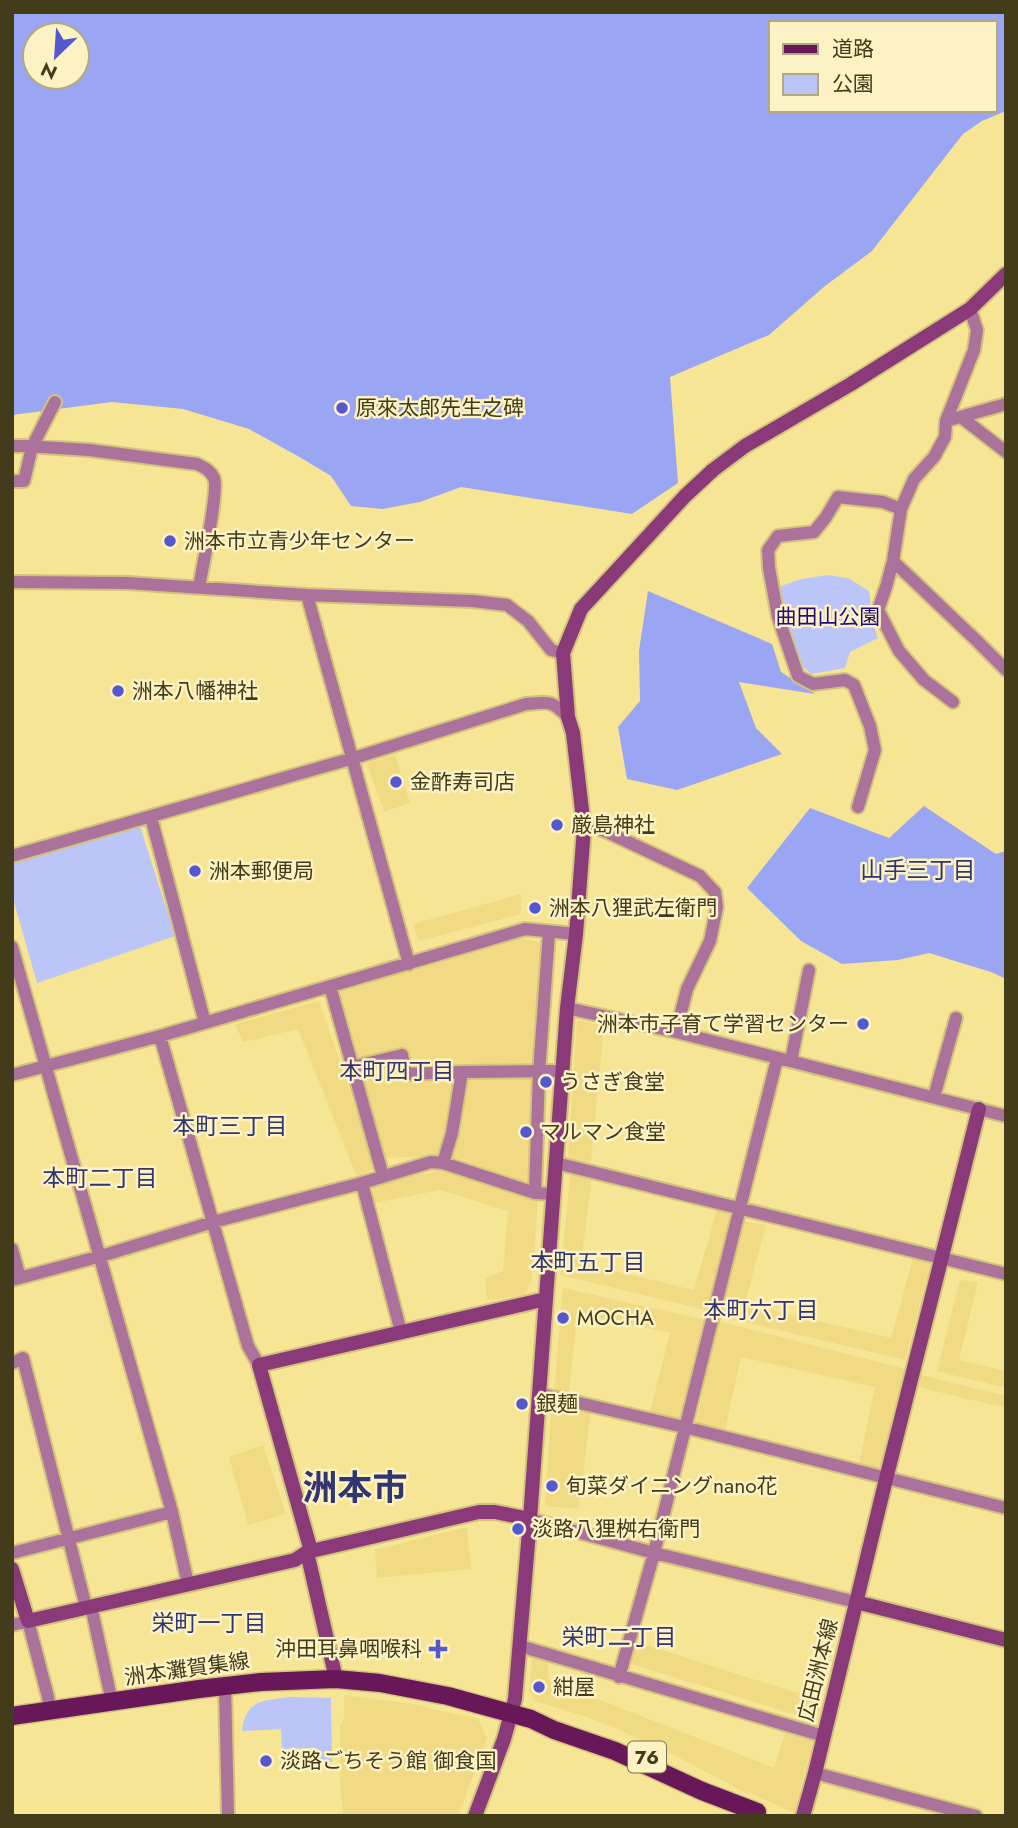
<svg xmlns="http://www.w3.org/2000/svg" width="1018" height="1828" font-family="Jost,'Noto Sans JP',sans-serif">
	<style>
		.built { fill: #f0db84 }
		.green { fill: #bcc5f8 }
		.forest { fill: #9aa6f3; fill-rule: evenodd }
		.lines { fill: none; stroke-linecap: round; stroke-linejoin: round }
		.street-casing { stroke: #d3c37d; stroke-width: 16 }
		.secondary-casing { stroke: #d3c37d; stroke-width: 18 }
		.primary-casing { stroke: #d3c37d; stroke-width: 21 }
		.street { stroke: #ab739c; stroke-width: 12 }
		.secondary { stroke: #8b3a79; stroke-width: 14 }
		.primary { stroke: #681859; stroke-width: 18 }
		.poi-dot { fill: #5458cf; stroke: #fcf2c4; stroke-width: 2.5 }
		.labels { text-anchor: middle; stroke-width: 5; stroke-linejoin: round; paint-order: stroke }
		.shield { fill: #fcf2c4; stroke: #7a734e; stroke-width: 2 }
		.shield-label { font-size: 19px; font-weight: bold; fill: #433c1b }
		.poi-label { font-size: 21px; fill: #433c1b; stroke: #fcf2c4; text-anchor: start }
		.park-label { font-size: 21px; fill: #210c7d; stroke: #fcf2c4 }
		.street-label { font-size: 21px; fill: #433c1b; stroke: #fcf2c4 }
		.neighbourhood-label { font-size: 23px; fill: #313570; stroke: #fcf2c4 }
		.town-label { font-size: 35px; font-weight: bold; fill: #313570; stroke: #fcf2c4 }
	</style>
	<rect width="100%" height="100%" fill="#f7e596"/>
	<path class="built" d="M 395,755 L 410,803 L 384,812 L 367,763 Z
		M 521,894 L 521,914 L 419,941 L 413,924 Z
		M 523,938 L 554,946 L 537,1187 L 446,1155 L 384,1158 L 336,989 Z
		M 319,1001 L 373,1158 L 375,1168 L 357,1177 L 298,1029 L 243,1042 L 235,1024 Z
		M 577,1020 L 604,1026 L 591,1162 L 568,1159 Z
		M 445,1170 L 538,1200 L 532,1278 L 525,1295 L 487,1300 L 485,1278 L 503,1271 L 508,1211 L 440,1190 L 375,1203 L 372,1184 Z
		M 571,1170 L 592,1177 L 581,1263 L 694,1290 L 718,1206 L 736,1212 L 710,1311 L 560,1275 Z
		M 743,1221 L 766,1225 L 745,1304 L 891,1338 L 913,1258 L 931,1262 L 905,1360 L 712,1314 Z
		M 960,1280 L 978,1282 L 959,1360 L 1006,1371 L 1006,1388 L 937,1371 Z
		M 563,1288 L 710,1321 L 683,1424 L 649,1416 L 670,1333 L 577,1312 L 569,1395 L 554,1392 Z
		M 718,1321 L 906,1369 L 882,1469 L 859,1463 L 875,1387 L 741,1357 L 725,1429 L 696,1423 Z
		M 921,1375 L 1006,1396 L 1006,1408 L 918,1387 Z
		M 552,1400 L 591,1409 L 579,1509 L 547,1506 L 545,1503 Z
		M 263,1445 L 286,1514 L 248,1525 L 229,1457 Z
		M 467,1527 L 471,1569 L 377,1578 L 375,1550 Z
		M 637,1642 L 822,1701 L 817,1721 L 631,1664 Z
		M 532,1655 L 548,1661 L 549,1680 L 774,1768 L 786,1730 L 812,1738 L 813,1743 L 794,1813 L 750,1793 L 748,1794 L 672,1754 L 613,1727 L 587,1717 L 535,1701 L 529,1691 Z
		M 344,1695 L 407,1703 L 478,1719 L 487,1738 L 458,1816 L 343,1816 L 340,1784 L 340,1725 L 344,1719 Z"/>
	<path class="green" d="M 827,575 L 848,578 L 869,591 L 873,624 L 878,638 L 850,652 L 845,668 L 811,674 L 799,663 L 780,609 L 781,586 L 802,579 Z
		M 140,826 L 175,936 L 37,983 L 12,895 L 12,857 Z
		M 289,1697 L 331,1698 L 332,1762 L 315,1761 L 315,1748 L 282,1749 L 281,1729 L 242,1731 C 246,1699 263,1701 289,1697 Z"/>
	<path class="forest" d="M 12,12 L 1006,12 L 1006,111 L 982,121 L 963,134 L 872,251 L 825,286 L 769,335 L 670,377 L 678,483 L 632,514 L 461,487 L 420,502 L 383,509 L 351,506 L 331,476 L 303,459 L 249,429 L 183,409 L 112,402 L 12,415 ZM 771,23 L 995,23 L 995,110 L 771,110 ZM 35,35 L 77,35 L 77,77 L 35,77 Z
		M 648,591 L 772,644 L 781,672 L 815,694 L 739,682 L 756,728 L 782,754 L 677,790 L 627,779 L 618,727 L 640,701 L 639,651 Z
		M 924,806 L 996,854 L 1006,851 L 1006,979 L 991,972 L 929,953 L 898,960 L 842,964 L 801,941 L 747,888 L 810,808 L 889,838 Z"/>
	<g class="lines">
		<g class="street-casing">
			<path id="street" d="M 961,417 L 1006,452
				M 946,421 L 1006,404
				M 12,446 L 26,446 L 89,450 L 197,464 C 205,468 210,470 214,478 C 219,489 202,570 199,587
				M 12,481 L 24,481 L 32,447 L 55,402
				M 893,561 L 977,641 L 1006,670
				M 12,582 L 128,583 L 307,595 L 472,601 L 507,605 L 528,621 L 551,650 L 563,653
				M 307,595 L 409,964
				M 953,702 L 924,680 L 899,651 L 878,610 L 886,587 L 893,561 L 901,509 L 914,479 L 934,457 L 945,437 L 946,421 L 974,350 L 977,330 L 970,309
				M 858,807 L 875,750 L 870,726 L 854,685 L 845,680 L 813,684 L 798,676 L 778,617 L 769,568 L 768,550 L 778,536 L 814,532 L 826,517 L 838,497 L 883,502 L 901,509
				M 151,817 L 205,1023
				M 584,828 L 592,827 L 605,831 L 700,876 L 715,892 L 717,907 L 710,941 L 687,989 L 676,1032
				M 12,856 L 357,757 L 526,704 C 550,702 551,700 568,717
				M 12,947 L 172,1512 L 188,1584
				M 330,986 L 383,1176
				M 567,1008 L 676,1032 L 1006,1116
				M 160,1036 L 248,1346 L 259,1365
				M 791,1061 L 809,970
				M 352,1067 L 402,1055 L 406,1074 L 462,1072 L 554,1071
				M 12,1075 L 160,1036 L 525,929 L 576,934
				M 934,1097 L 956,1018
				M 443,1163 L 452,1133 L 462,1072
				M 556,1163 L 1006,1274
				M 362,1183 L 401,1332
				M 535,1193 L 539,1072 L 549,932
				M 12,1249 L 20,1278
				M 12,1280 L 101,1256 L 213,1222 L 362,1183 L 431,1162 L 443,1163 L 535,1193 L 554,1194
				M 12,1363 L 23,1358 L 86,1607
				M 540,1394 L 684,1427 L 1006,1508
				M 530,1519 L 654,1553 L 856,1602
				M 12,1553 L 172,1512
				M 91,1606 L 112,1702
				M 12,1625 L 28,1621 L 48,1697 L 50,1710
				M 520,1646 L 824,1736
				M 619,1677 L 654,1553 L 777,1059
				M 225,1686 L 228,1816
				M 815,1773 L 976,1816"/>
		</g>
		<g class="secondary-casing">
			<path id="secondary" d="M 530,1519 L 567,1008 L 576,934 L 584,828 L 573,733 L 568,717 L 563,653 L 581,609 L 685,496 L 713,470 L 745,446 L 851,384 L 970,309 L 1006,274
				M 311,1551 L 259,1365 L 546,1299
				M 307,1552 L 336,1679
				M 12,1569 L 28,1621 L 295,1560 L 307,1552 L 479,1512 L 495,1512 L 530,1519 L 515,1699 L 504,1739 L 475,1816
				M 856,1602 L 1006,1640
				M 803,1816 L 815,1773 L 886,1479 L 979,1109"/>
		</g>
		<g class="primary-casing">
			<path id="primary" d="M 12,1716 L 199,1689 L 261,1682 L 336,1679 L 380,1683 L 448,1696 L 531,1719 L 554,1730 L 615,1751 L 702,1791 L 757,1812"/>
		</g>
		<use href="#street" class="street"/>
		<use href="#secondary" class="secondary"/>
		<use href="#primary" class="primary"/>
	</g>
	<g class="poi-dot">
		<circle cx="342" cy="408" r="7"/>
		<circle cx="170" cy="541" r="7"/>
		<circle cx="118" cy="691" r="7"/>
		<circle cx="396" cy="782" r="7"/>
		<circle cx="557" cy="825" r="7"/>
		<circle cx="195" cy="871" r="7"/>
		<circle cx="535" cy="908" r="7"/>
		<circle cx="863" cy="1024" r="7"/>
		<circle cx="546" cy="1082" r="7"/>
		<circle cx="526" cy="1132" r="7"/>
		<circle cx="563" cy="1318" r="7"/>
		<circle cx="522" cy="1404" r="7"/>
		<circle cx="552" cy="1486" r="7"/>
		<circle cx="518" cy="1529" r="7"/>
		<path d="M434.5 1638.5h7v7h7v7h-7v7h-7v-7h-7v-7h7z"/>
		<circle cx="539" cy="1687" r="7"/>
		<circle cx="266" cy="1761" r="7"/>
	</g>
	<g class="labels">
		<rect class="shield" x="628" y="1741.5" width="38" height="31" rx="5"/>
		<g class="shield-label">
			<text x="647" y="1764">76</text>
		</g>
		<g class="poi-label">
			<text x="356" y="415">原來太郎先生之碑</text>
			<text x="184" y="548">洲本市立青少年センター</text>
			<text x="132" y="698">洲本八幡神社</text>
			<text x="410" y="789">金酢寿司店</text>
			<text x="571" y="832">厳島神社</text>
			<text x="209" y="878">洲本郵便局</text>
			<text x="549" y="915">洲本八狸武左衛門</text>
			<text x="849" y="1031" text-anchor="end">洲本市子育て学習センター</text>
			<text x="560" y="1089">うさぎ食堂</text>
			<text x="540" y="1139">マルマン食堂</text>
			<text x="577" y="1325">MOCHA</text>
			<text x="536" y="1411">銀麺</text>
			<text x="566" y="1493">旬菜ダイニングnano花</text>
			<text x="532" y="1536">淡路八狸桝右衛門</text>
			<text x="422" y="1656" text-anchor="end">沖田耳鼻咽喉科</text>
			<text x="553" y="1694">紺屋</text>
			<text x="280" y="1768">淡路ごちそう館 御食国</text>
		</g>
		<g class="park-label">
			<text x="828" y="624">曲田山公園</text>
		</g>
		<g class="street-label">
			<text transform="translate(187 1669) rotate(-8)" y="7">洲本灘賀集線</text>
			<text transform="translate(818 1670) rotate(-76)" y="7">広田洲本線</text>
		</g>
		<g class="neighbourhood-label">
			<text x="918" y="878">山手三丁目</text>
			<text x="397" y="1079">本町四丁目</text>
			<text x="230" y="1134">本町三丁目</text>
			<text x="100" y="1186">本町二丁目</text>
			<text x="588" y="1270">本町五丁目</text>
			<text x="761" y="1318">本町六丁目</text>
			<text x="209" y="1631">栄町一丁目</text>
			<text x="619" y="1645">栄町二丁目</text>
		</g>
		<g class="town-label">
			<text x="355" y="1500">洲本市</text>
		</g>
	</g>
	<rect width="1018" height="1828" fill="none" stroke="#433c1b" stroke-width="28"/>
	<rect x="769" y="21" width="228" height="91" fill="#fcf2c4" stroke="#b2a980" stroke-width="2"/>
	<rect x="783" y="44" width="35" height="10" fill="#681859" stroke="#b2a980" stroke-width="2"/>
	<text x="832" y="56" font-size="21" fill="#433c1b">道路</text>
	<rect x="783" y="74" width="35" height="21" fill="#bcc5f8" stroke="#b2a980" stroke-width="2"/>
	<text x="832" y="91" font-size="21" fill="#433c1b">公園</text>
	<g transform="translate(56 56) rotate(205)"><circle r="33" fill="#fcf2c4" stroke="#b2a980" stroke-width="2"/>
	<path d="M0-5L12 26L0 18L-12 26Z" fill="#5458cf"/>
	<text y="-10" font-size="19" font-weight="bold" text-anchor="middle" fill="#433c1b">N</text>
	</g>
</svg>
